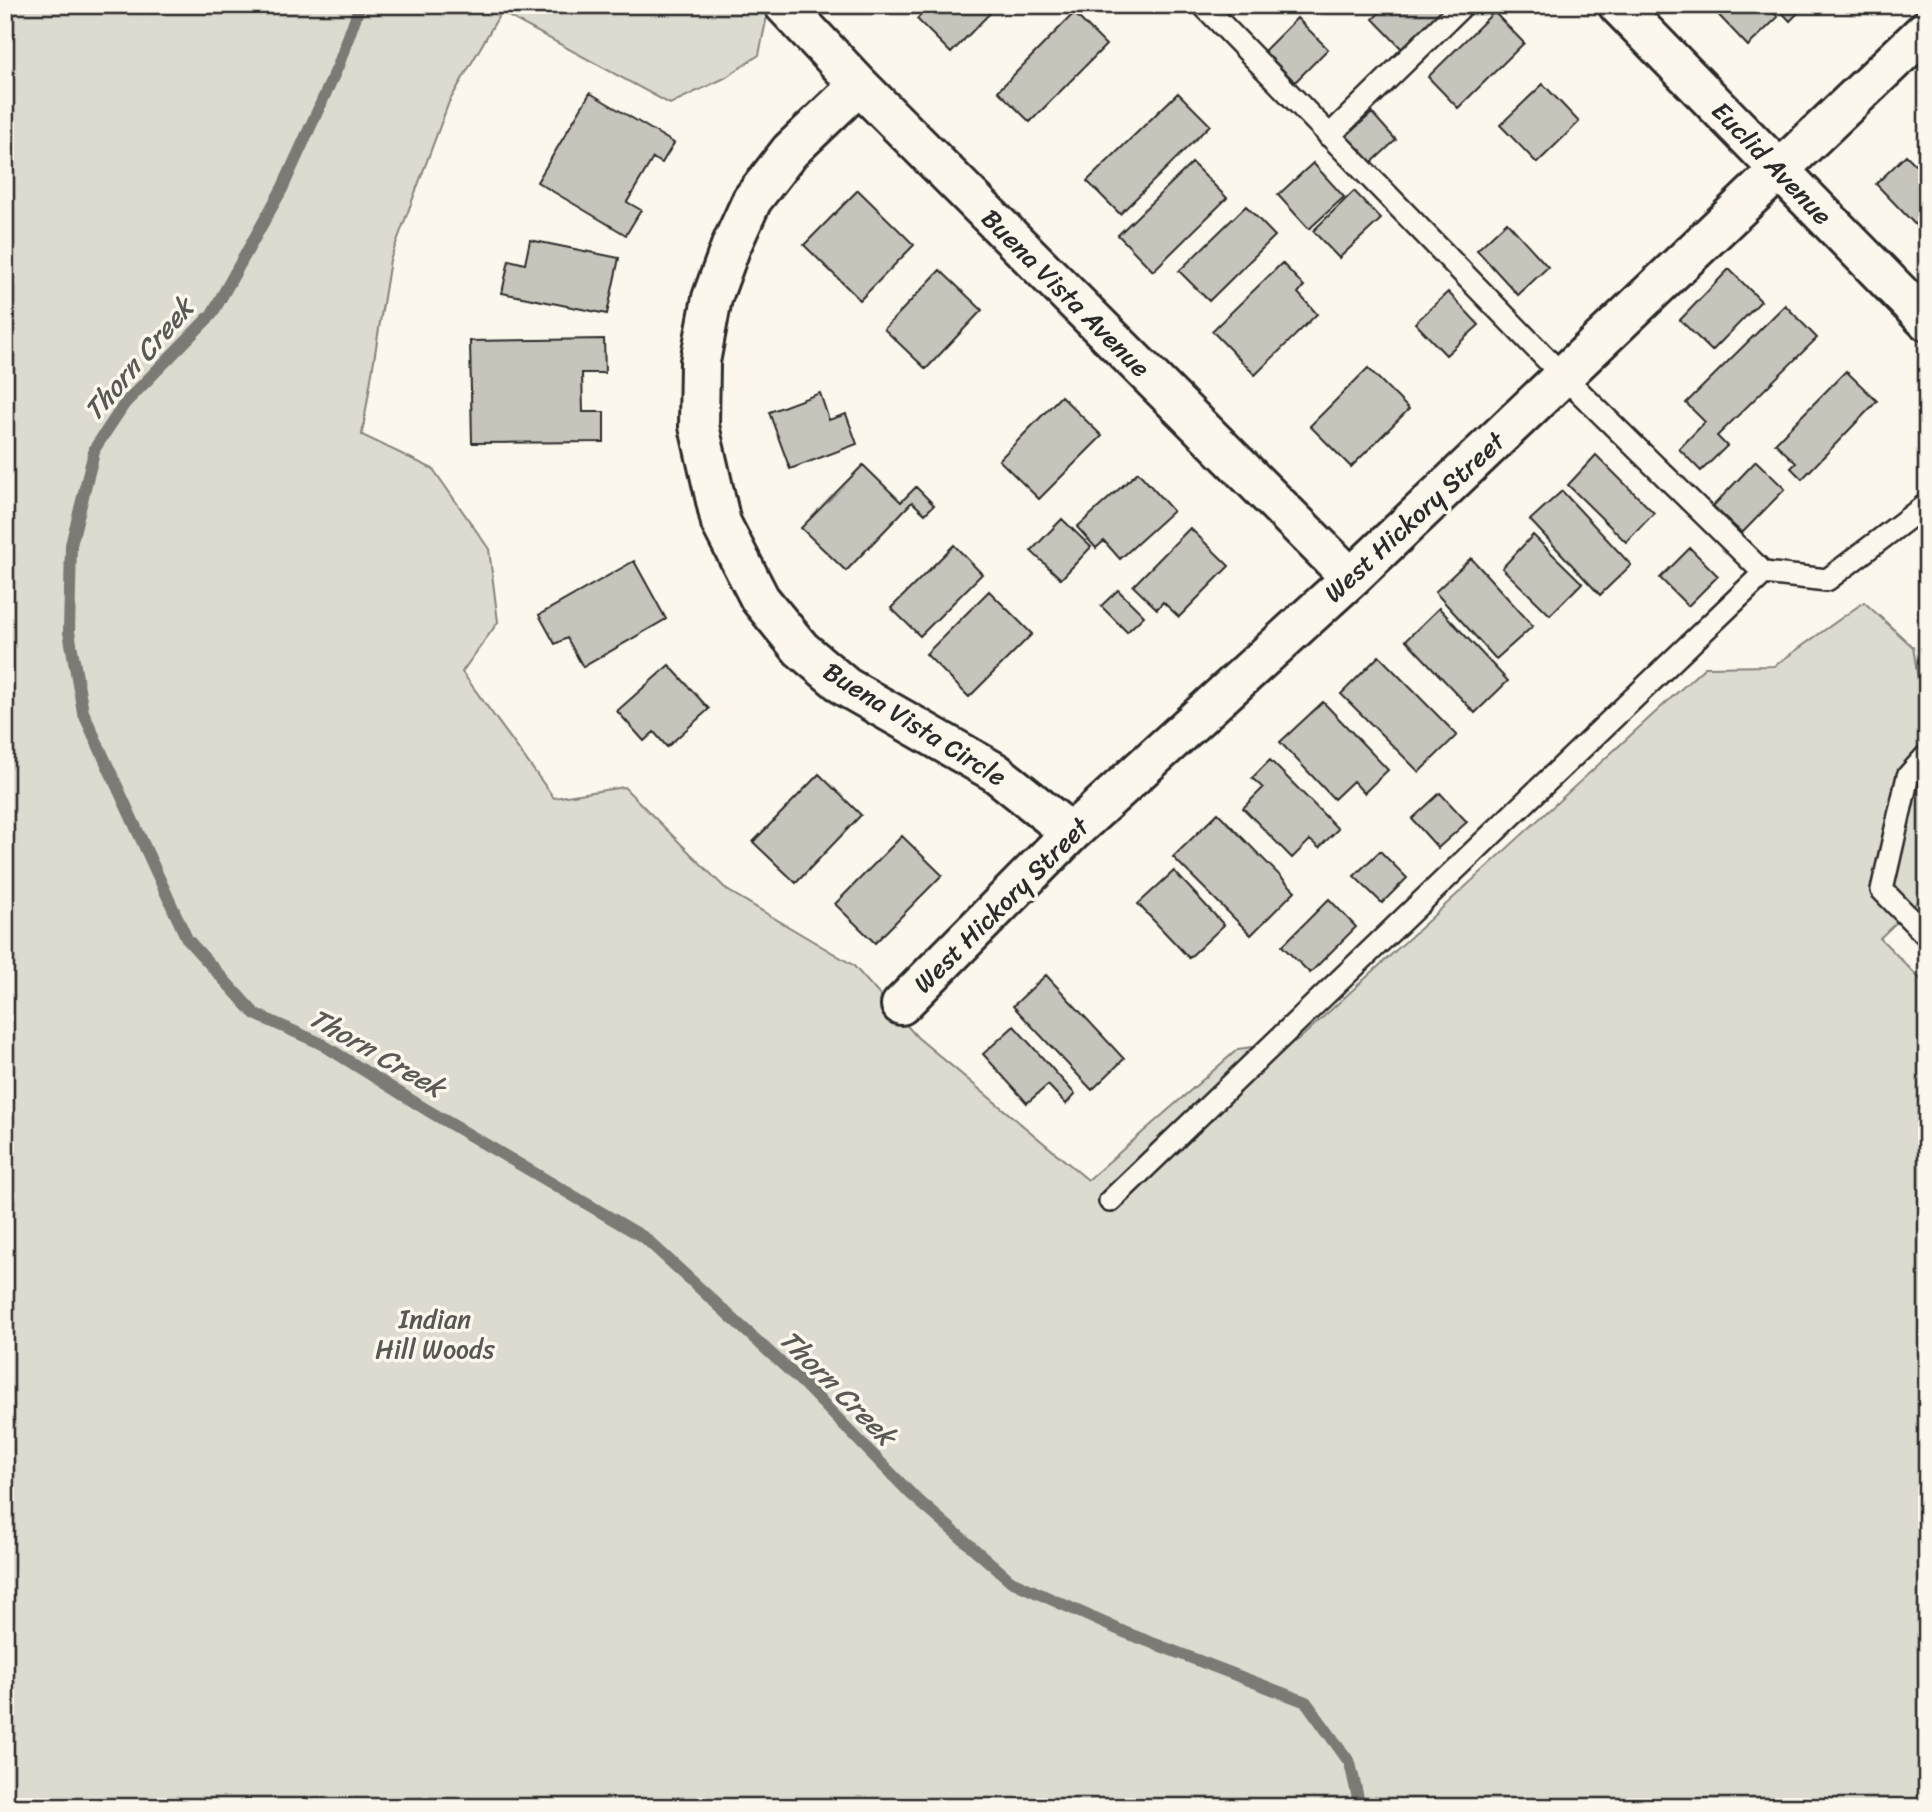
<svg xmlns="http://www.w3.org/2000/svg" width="1932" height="1812" font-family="Sriracha,sans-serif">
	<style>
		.green { fill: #dddad0; stroke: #84827e; stroke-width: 2 }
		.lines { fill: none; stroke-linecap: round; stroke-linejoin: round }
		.stream { stroke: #7b7a75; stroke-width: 12 }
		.building { fill: #c7c4bc; stroke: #2b2b2b; stroke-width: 2 }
		.lane-casing { stroke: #2b2b2b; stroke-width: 26 }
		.street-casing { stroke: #2b2b2b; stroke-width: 44 }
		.lane { stroke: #fbf7ec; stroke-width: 21 }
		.street { stroke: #fbf7ec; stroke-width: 38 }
		.labels { text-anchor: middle; stroke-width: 7; stroke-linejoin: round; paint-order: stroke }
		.street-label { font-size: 26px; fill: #2b2b2b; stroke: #fbf7ec }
		.park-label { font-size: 26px; fill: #585754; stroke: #fbf7ec }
		.water-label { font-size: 28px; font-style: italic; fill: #5a5956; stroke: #fbf7ec }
	</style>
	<rect width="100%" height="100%" fill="#fbf7ec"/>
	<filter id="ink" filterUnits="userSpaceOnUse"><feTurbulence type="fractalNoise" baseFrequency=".0143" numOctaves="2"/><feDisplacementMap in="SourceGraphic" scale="14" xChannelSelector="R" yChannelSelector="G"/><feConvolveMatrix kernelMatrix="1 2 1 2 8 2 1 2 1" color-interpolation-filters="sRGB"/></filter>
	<g filter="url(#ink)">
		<path class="green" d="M 5,5 L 757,5 L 767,16 L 759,55 L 725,78 L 670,104 L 501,12 L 449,102 L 390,260 L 362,435 L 433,469 L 489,549 L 498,622 L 462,672 L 554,798 L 624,787 L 727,890 L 853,965 L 917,1037 L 1088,1180 L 1238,1049 L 1297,1041 L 1705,667 L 1774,666 L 1864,602 L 1913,647 L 1923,710 L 1927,708 L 1927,893 L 1880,938 L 1927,986 L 1927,1807 L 5,1807 Z"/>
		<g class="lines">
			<path class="stream" d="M 360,5 L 338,66 L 282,189 L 212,314 L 125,403 L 95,448 L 71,545 L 69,632 L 83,712 L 187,939 L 255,1014 L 320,1043 L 427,1110 L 645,1238 L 803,1383 L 912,1495 L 1011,1581 L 1124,1632 L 1306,1702 L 1350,1763 L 1360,1807"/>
		</g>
		<path class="building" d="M 930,5 L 998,5 L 951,53 L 917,19 Z
			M 1387,5 L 1447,5 L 1402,49 L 1373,19 Z
			M 1709,5 L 1766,5 L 1778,17 L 1748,46 Z
			M 1775,5 L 1806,5 L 1790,21 Z
			M 1494,12 L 1524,43 L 1458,108 L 1428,77 Z
			M 1074,13 L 1106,45 L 1030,122 L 998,91 Z
			M 1297,18 L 1328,49 L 1295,82 L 1264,51 Z
			M 1543,84 L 1579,122 L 1537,163 L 1500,125 Z
			M 590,93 L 674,143 L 662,163 L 653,158 L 627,202 L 641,210 L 626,235 L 537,182 Z
			M 1178,93 L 1210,125 L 1120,214 L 1087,181 Z
			M 1372,113 L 1396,140 L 1370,164 L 1345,137 Z
			M 1906,155 L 1927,176 L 1927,237 L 1876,184 Z
			M 1192,163 L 1227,198 L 1153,271 L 1118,235 Z
			M 1313,163 L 1344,197 L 1309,229 L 1278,195 Z
			M 858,190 L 914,245 L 860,300 L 804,245 Z
			M 1354,191 L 1381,219 L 1339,258 L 1313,231 Z
			M 1246,206 L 1275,236 L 1209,301 L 1179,271 Z
			M 1507,222 L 1548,267 L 1518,295 L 1477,250 Z
			M 530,240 L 619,258 L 607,314 L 502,293 L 509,260 L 525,264 Z
			M 1282,263 L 1304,286 L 1298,293 L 1317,314 L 1255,375 L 1212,331 Z
			M 1729,269 L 1761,301 L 1712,351 L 1680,320 Z
			M 940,270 L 982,310 L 926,369 L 884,329 Z
			M 1448,292 L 1479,325 L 1446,355 L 1415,323 Z
			M 1785,305 L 1817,338 L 1717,436 L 1727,446 L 1701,471 L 1679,449 L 1705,422 L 1686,403 Z
			M 604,339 L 605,373 L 582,373 L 583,412 L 604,412 L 604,442 L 472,443 L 470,341 Z
			M 1368,368 L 1409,409 L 1351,467 L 1310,426 Z
			M 1846,371 L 1877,401 L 1802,479 L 1791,468 L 1796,463 L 1775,443 Z
			M 820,393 L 829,420 L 846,414 L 857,444 L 790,469 L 769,412 Z
			M 1061,396 L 1102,436 L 1039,499 L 999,460 Z
			M 1596,455 L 1654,513 L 1626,542 L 1568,485 Z
			M 1756,461 L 1785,489 L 1742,533 L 1713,506 Z
			M 863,465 L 901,502 L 916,487 L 934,505 L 925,514 L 912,502 L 846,571 L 801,528 Z
			M 1138,472 L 1173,511 L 1120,559 L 1104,541 L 1096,548 L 1077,527 Z
			M 1562,491 L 1631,565 L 1600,595 L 1530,520 Z
			M 1062,519 L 1091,547 L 1061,579 L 1031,551 Z
			M 1190,528 L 1229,566 L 1179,617 L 1163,602 L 1157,609 L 1133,586 Z
			M 1533,535 L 1582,583 L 1550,615 L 1502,568 Z
			M 954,545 L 982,574 L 920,636 L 891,608 Z
			M 1690,548 L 1718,576 L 1688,606 L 1660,578 Z
			M 1471,558 L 1533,626 L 1496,659 L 1435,592 Z
			M 634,561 L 666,619 L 583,667 L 567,638 L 555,644 L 539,615 Z
			M 1118,590 L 1144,616 L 1127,632 L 1101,606 Z
			M 989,591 L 1032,634 L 969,697 L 926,654 Z
			M 1439,608 L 1508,681 L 1475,713 L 1406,640 Z
			M 1379,656 L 1457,735 L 1419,772 L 1341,694 Z
			M 669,665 L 709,709 L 667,747 L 654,732 L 644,741 L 617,711 Z
			M 1323,702 L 1388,770 L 1364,793 L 1353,781 L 1334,799 L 1280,742 Z
			M 1270,760 L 1338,829 L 1319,848 L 1310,840 L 1292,858 L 1243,808 L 1263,788 L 1252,778 Z
			M 819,774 L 861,815 L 796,883 L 753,842 Z
			M 1440,793 L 1467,822 L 1438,848 L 1412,819 Z
			M 1218,813 L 1295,891 L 1251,935 L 1173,857 Z
			M 902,836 L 942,875 L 875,943 L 835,904 Z
			M 1380,851 L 1407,878 L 1382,903 L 1354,876 Z
			M 1174,871 L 1224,925 L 1189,958 L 1138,904 Z
			M 1329,899 L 1356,927 L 1310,973 L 1282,946 Z
			M 1046,975 L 1124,1059 L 1092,1090 L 1013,1006 Z
			M 1014,1026 L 1075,1094 L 1066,1104 L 1048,1085 L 1027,1103 L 983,1054 Z"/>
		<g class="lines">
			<g class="lane-casing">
				<path id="lane" d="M 1203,5 L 1563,376 L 1764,573 L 1827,580 L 1927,504
					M 1329,136 L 1463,5
					M 1927,755 L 1908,776 L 1882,890 L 1927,936
					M 1110,1201 L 1764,573"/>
			</g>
			<g class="street-casing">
				<path id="street" d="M 784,5 L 859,85 L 1351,578
					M 1618,5 L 1927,321
					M 859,85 L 790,151 L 752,200 L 731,246 L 712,298 L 700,362 L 699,426 L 721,523 L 760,599 L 801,649 L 846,687 L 995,772 L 1071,833
					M 901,1005 L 1071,833 L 1351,578 L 1927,29"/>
			</g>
			<use href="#lane" class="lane"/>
			<use href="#street" class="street"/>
		</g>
	</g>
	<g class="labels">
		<g class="street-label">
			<text transform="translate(1772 163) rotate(46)" y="9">Euclid Avenue</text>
			<text transform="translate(1066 293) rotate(45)" y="9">Buena Vista Avenue</text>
			<text transform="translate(1414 517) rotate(-43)" y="9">West Hickory Street</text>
			<text transform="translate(915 724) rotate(32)" y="9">Buena Vista Circle</text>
			<text transform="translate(1001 905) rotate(-45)" y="9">West Hickory Street</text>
		</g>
		<g class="park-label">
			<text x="435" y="1328">Indian<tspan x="435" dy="30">Hill Woods</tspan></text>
		</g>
		<g class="water-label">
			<text transform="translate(138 359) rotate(-49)" y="10">Thorn Creek</text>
			<text transform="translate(377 1052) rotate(30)" y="10">Thorn Creek</text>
			<text transform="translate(838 1387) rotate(45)" y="10">Thorn Creek</text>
		</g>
	</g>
	<rect width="1932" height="1812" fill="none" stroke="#fbf7ec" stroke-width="28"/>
	<rect x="14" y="14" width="1904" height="1784" fill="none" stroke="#2b2b2b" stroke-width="2.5" filter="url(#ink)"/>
</svg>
